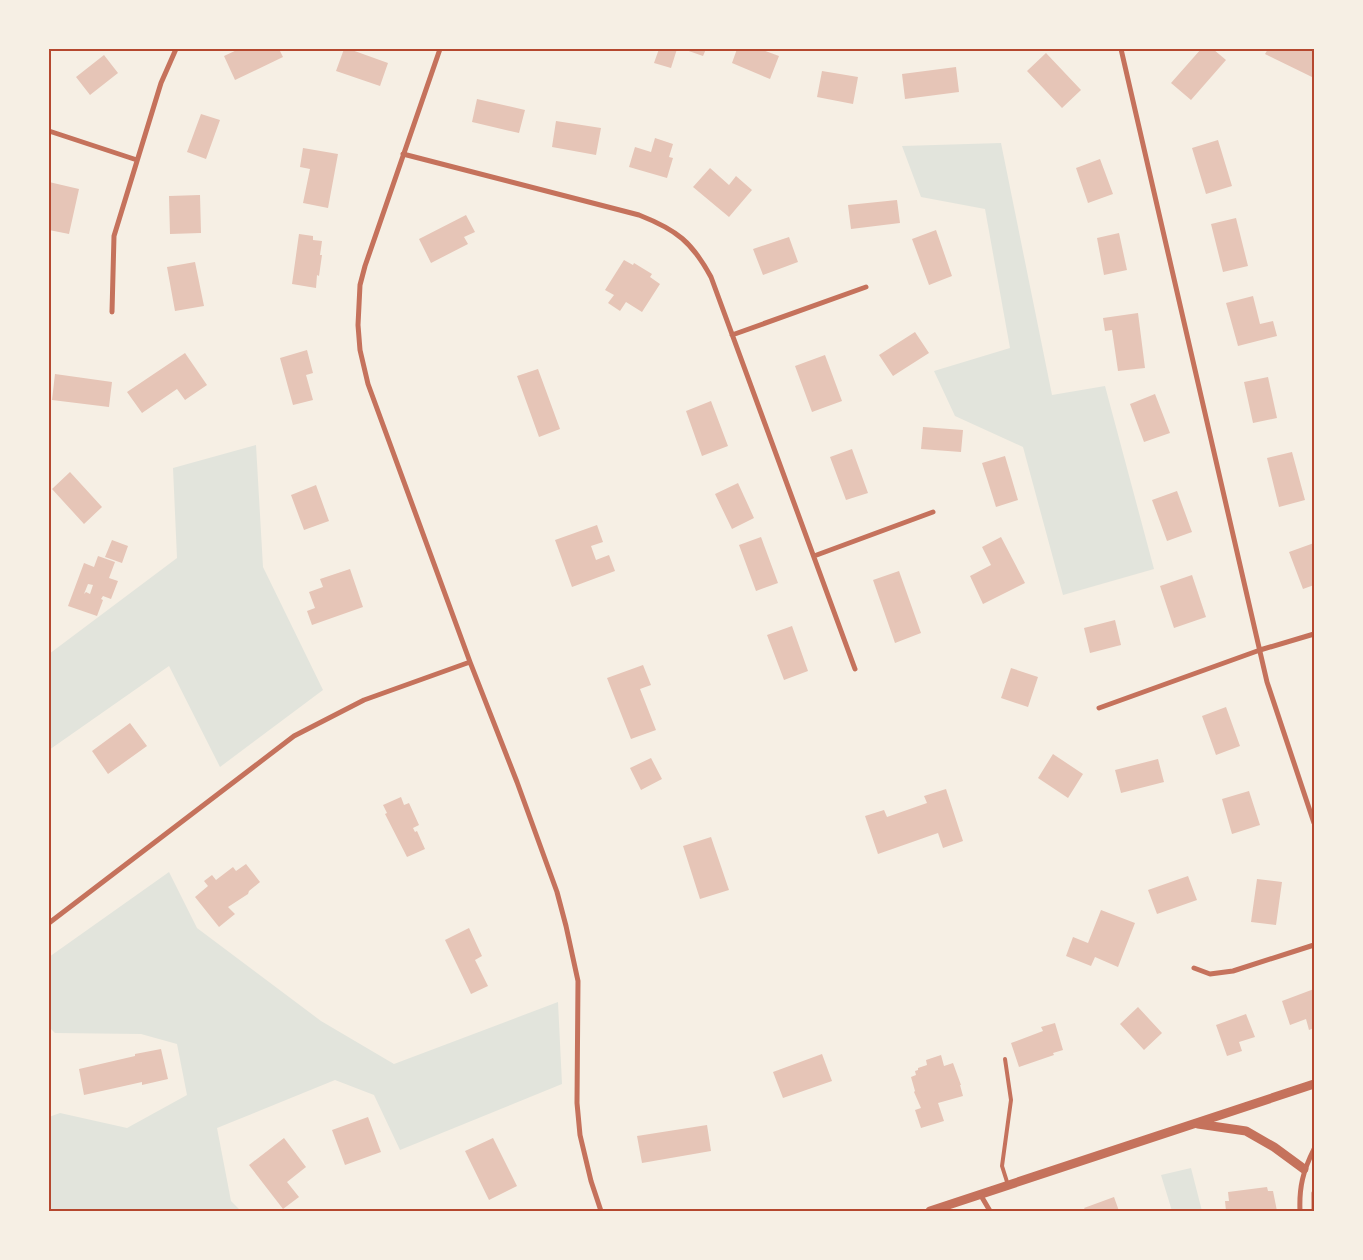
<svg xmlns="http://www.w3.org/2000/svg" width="1363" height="1260" font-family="'Roboto Serif',serif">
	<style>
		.green { fill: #e2e4dc }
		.building { fill: #e6c5b7; fill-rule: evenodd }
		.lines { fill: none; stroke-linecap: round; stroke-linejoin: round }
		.service { stroke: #c5725c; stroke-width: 4 }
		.minor { stroke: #c5725c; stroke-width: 5 }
		.tertiary { stroke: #c5725c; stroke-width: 9 }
		.neatline { fill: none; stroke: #b5482f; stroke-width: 2 }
	</style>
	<rect width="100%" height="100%" fill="#f6efe4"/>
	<path class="green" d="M 1001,143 L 1052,395 L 1105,386 L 1154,569 L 1063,595 L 1023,447 L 955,416 L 934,371 L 1010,348 L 985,209 L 921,197 L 902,146 Z
		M 256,445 L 263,567 L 323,690 L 220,767 L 169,666 L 49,750 L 49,654 L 177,558 L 173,468 Z
		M 169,872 L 197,928 L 321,1021 L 394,1064 L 558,1002 L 562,1084 L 400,1150 L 374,1095 L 335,1080 L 217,1128 L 231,1201 L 241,1211 L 49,1211 L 49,1117 L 60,1113 L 127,1128 L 187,1095 L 177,1044 L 141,1034 L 55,1033 L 49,1027 L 49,957 Z
		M 1191,1168 L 1202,1211 L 1172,1211 L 1161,1175 Z"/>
	<path class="building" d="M 239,49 L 279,49 L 283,57 L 235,80 L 224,56 Z
		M 344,49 L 349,49 L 388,63 L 380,86 L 336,71 Z
		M 659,49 L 677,49 L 671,68 L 654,63 Z
		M 683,49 L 706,49 L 703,56 Z
		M 737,49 L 760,49 L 779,56 L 770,79 L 732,63 Z
		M 1201,49 L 1213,49 L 1226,60 L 1191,100 L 1171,83 Z
		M 1268,49 L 1314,49 L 1314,72 L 1312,77 L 1265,54 Z
		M 1046,53 L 1081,90 L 1062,108 L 1027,71 Z
		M 104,55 L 118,73 L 90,95 L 76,77 Z
		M 956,67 L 959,92 L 905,99 L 902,74 Z
		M 822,71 L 858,77 L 853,104 L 817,97 Z
		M 477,99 L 525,110 L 519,133 L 472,122 Z
		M 201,114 L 220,120 L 206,159 L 187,152 Z
		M 556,121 L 601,128 L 596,155 L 552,147 Z
		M 655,138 L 673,144 L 669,157 L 673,158 L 667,178 L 629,167 L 635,147 L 651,152 Z
		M 1218,140 L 1232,186 L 1206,194 L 1192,148 Z
		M 303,148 L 338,154 L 328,208 L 303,203 L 310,169 L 300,167 Z
		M 1100,159 L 1113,194 L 1088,203 L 1076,168 Z
		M 710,168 L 729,185 L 736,176 L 752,190 L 729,217 L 693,187 Z
		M 49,182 L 79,189 L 69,234 L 49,230 Z
		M 200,195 L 201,233 L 170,234 L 169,196 Z
		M 897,200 L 900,223 L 851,229 L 848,205 Z
		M 466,215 L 475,232 L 464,237 L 468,244 L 431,263 L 419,239 Z
		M 1236,218 L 1248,266 L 1223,272 L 1211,224 Z
		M 936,230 L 952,276 L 929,285 L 912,239 Z
		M 1119,233 L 1127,270 L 1104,275 L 1097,238 Z
		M 299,234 L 313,236 L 313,240 L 322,241 L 320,255 L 322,255 L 319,276 L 317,275 L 316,288 L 292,284 Z
		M 789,237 L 798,262 L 763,275 L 753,249 Z
		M 624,260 L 633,265 L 634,263 L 652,274 L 650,277 L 660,284 L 642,312 L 626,302 L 620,311 L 608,303 L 614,295 L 605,290 Z
		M 195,262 L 204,306 L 175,311 L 167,267 Z
		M 1253,296 L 1260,324 L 1273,321 L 1277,336 L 1238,346 L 1226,303 Z
		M 1138,313 L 1145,368 L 1118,371 L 1112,330 L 1105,331 L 1103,318 Z
		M 915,332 L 929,353 L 893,376 L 879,355 Z
		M 307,350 L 313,373 L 306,375 L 313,400 L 293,405 L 280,358 Z
		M 185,353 L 207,385 L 185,400 L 177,389 L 142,413 L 127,392 Z
		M 825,355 L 842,401 L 812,412 L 795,366 Z
		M 538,369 L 560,429 L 539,437 L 517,376 Z
		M 55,374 L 112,382 L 109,407 L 52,400 Z
		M 1268,377 L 1277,418 L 1253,423 L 1244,382 Z
		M 1155,394 L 1170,433 L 1144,442 L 1130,404 Z
		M 711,401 L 728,446 L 702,456 L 686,411 Z
		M 923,427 L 963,430 L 961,452 L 921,449 Z
		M 852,449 L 868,493 L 846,500 L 830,457 Z
		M 1292,452 L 1305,500 L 1279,507 L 1267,458 Z
		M 1005,456 L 1018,500 L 996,507 L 982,463 Z
		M 70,472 L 102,507 L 84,524 L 52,489 Z
		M 738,483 L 754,518 L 732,529 L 715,494 Z
		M 316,485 L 329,521 L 304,530 L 291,495 Z
		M 1177,491 L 1192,532 L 1167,541 L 1152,500 Z
		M 597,525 L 603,542 L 591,546 L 596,560 L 609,555 L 615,571 L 572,587 L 555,540 Z
		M 761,537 L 778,583 L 756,591 L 739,545 Z
		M 1001,537 L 1025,583 L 983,604 L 970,576 L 991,565 L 982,547 Z
		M 112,540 L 128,546 L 122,563 L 105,557 Z
		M 1314,543 L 1314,585 L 1303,589 L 1289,552 Z
		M 98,556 L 115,562 L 109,578 L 118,581 L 111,599 L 103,596 L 101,599 L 103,600 L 97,616 L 68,606 L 84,563 L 94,567 ZM 88,584 L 93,585 L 90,594 L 86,592 L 84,594 Z
		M 350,569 L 363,607 L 312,625 L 307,611 L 315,608 L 309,592 L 323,587 L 320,579 Z
		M 899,571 L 921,633 L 895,643 L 873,580 Z
		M 1192,575 L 1206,617 L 1174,628 L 1160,586 Z
		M 1115,620 L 1121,645 L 1090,653 L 1084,628 Z
		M 792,626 L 808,671 L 784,680 L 767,635 Z
		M 643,665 L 651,685 L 640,689 L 656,730 L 631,739 L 607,678 Z
		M 1011,668 L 1038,677 L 1028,707 L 1001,698 Z
		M 1226,707 L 1240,746 L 1216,755 L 1202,716 Z
		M 130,723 L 147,746 L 108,774 L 92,751 Z
		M 1053,754 L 1083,774 L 1068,798 L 1038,778 Z
		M 651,758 L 662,779 L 641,790 L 630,768 Z
		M 1158,759 L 1164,782 L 1121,793 L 1115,770 Z
		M 946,789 L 963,841 L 943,848 L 938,833 L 878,854 L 865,816 L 884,810 L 887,817 L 927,803 L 924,796 Z
		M 1249,791 L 1260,825 L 1232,834 L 1222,799 Z
		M 401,797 L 404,805 L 409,803 L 419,825 L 413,828 L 415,832 L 417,831 L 425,849 L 407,857 L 385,814 L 387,813 L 383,805 Z
		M 711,837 L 729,890 L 700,899 L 683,846 Z
		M 246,864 L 260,882 L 249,891 L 248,894 L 228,907 L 235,914 L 219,927 L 195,897 L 208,886 L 204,881 L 212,875 L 216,880 L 233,867 L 236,871 Z
		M 1188,876 L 1197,900 L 1157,914 L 1148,890 Z
		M 1257,879 L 1282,882 L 1276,925 L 1251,922 Z
		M 1101,910 L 1135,923 L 1118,967 L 1095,957 L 1091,966 L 1066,956 L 1073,937 L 1088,943 Z
		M 469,928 L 482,956 L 475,960 L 488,986 L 471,994 L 445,940 Z
		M 1314,989 L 1314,1028 L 1309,1030 L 1306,1019 L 1290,1025 L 1282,1001 Z
		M 1138,1007 L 1162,1033 L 1144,1050 L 1120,1024 Z
		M 1246,1014 L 1255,1037 L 1239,1042 L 1242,1051 L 1227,1056 L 1216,1025 Z
		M 1055,1023 L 1063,1050 L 1053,1053 L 1054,1055 L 1019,1067 L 1011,1043 L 1043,1031 L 1041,1027 Z
		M 161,1049 L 168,1079 L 142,1085 L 142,1082 L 84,1095 L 79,1069 L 135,1056 L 135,1054 Z
		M 822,1054 L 832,1081 L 783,1098 L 773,1072 Z
		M 941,1055 L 944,1066 L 953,1063 L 961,1085 L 960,1085 L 963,1096 L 938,1103 L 944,1121 L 921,1128 L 915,1110 L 921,1108 L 914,1092 L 915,1091 L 911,1077 L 916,1075 L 915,1071 L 918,1070 L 918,1068 L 927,1065 L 926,1060 Z
		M 368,1117 L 381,1152 L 345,1165 L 332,1130 Z
		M 707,1125 L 711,1151 L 642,1163 L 637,1136 Z
		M 284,1138 L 306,1167 L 287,1182 L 299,1197 L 283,1209 L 249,1165 Z
		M 493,1138 L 517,1186 L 489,1200 L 465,1151 Z
		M 1267,1187 L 1268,1191 L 1273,1191 L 1277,1211 L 1226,1211 L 1225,1201 L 1229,1201 L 1228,1192 Z
		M 1114,1197 L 1119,1211 L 1086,1211 L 1084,1208 Z"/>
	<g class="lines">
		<path class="service" d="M 1005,1059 L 1011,1100 L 1002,1166 L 1008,1185"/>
		<path class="minor" d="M 440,49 L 365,266 L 360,285 L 358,325 L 360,350 L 368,384 L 470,662 L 517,782 L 557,892 L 566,926 L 578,981 L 577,1103 L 580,1135 L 591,1181 L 601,1211
			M 1121,49 L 1267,682 L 1314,823
			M 49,131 L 137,160
			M 403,154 L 639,215 C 677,230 692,242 711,277 L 855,669
			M 112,312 L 114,236 L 161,83 L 176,49
			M 732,335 L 866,287
			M 814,556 L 933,512
			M 1099,708 L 1260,650 L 1314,634
			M 49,923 L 294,736 L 364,700 L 470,662
			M 1194,968 L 1210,974 L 1233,971 L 1314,945
			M 980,1194 L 990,1211
			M 1300,1211 C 1299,1187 1303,1171 1314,1149
			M 1314,1211 L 1314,1193"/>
		<path class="tertiary" d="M 1198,1124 L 1246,1131 L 1274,1147 L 1304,1169
			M 930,1211 L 1314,1084"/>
	</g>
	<rect width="1363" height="1260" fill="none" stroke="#f6efe4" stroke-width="100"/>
	<rect x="50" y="50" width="1263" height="1160" class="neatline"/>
</svg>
